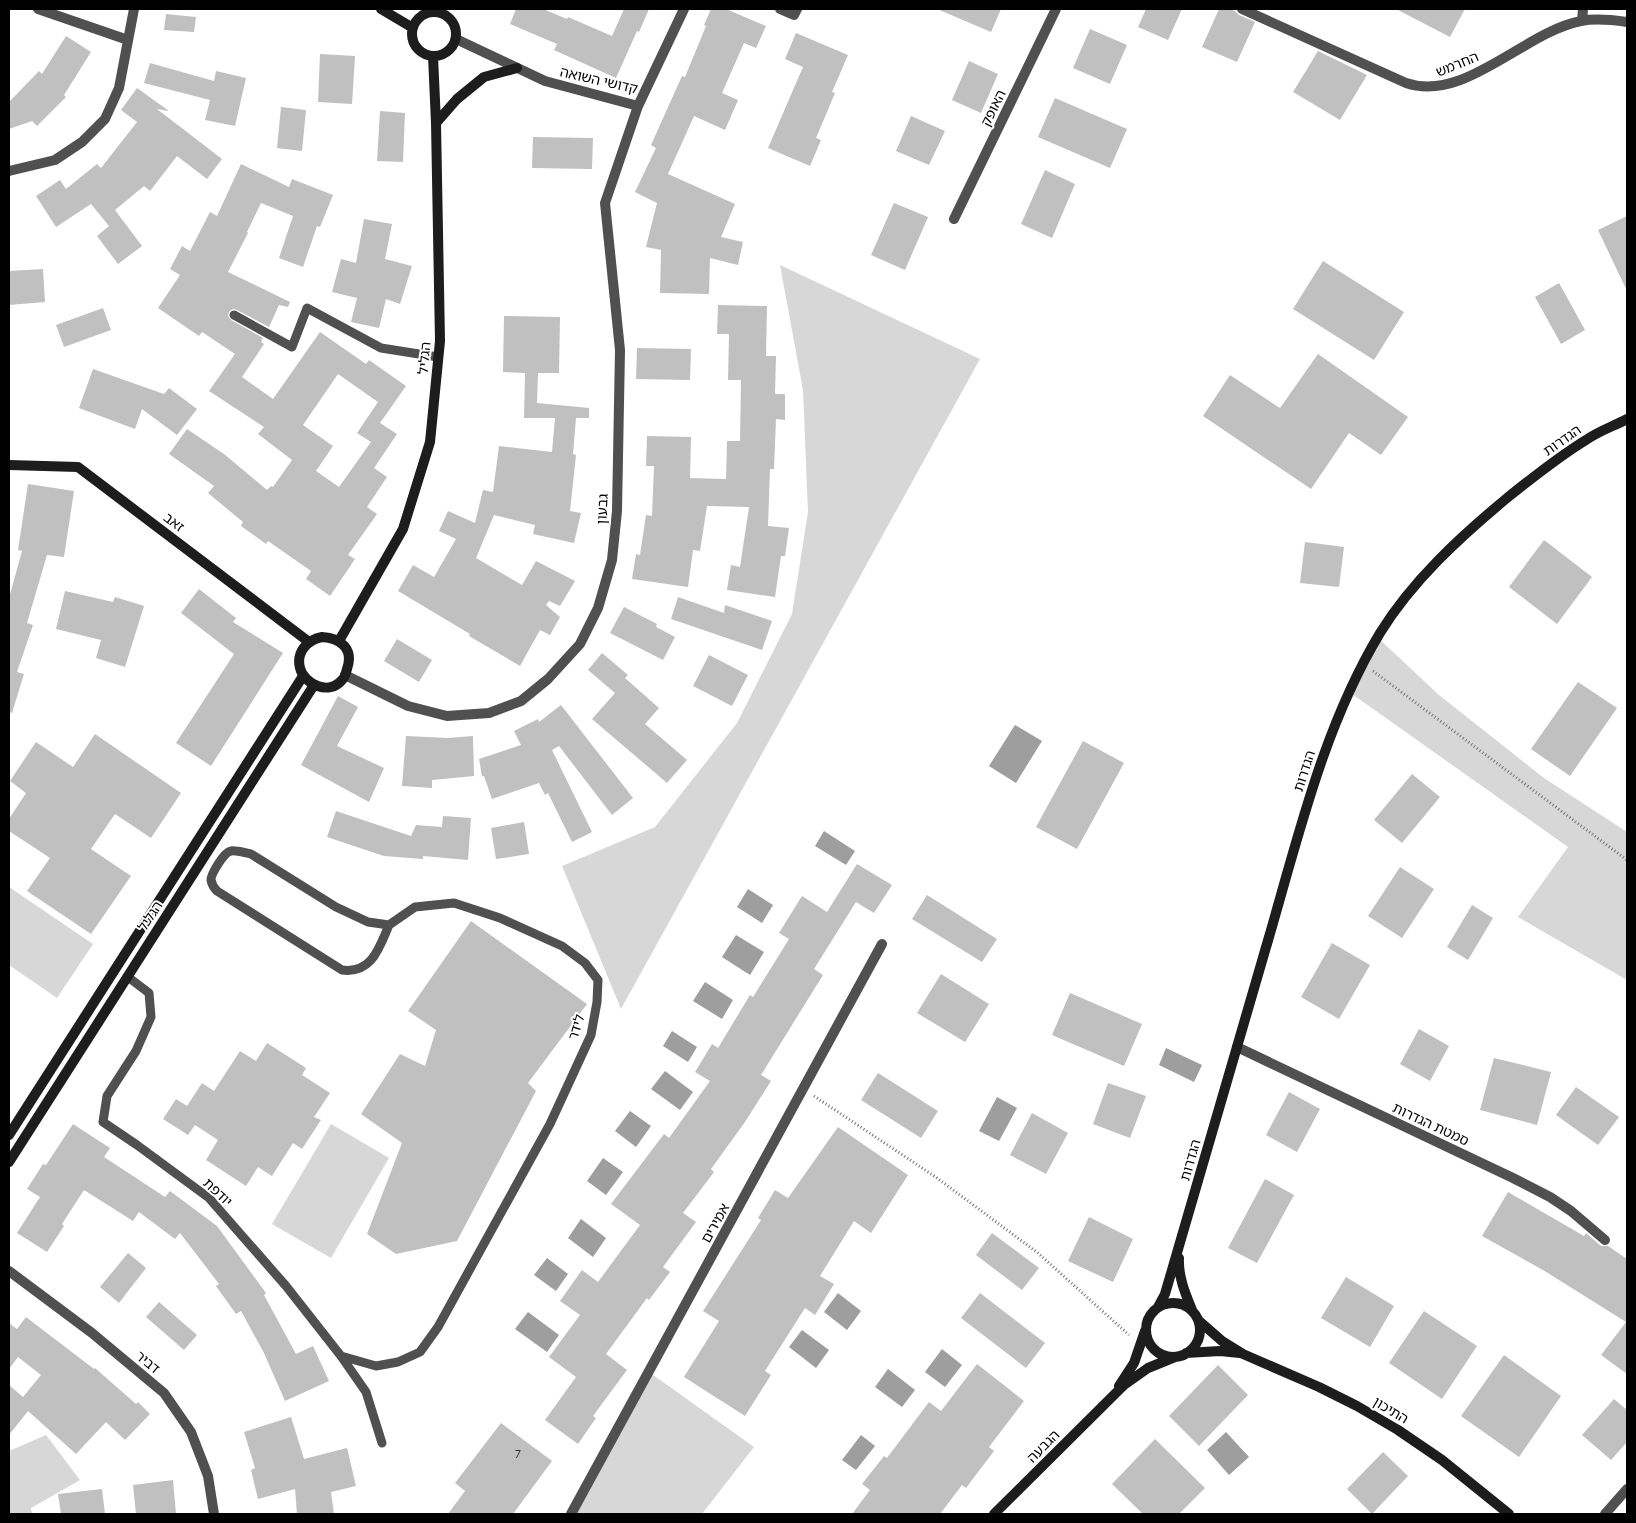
<svg xmlns="http://www.w3.org/2000/svg" width="1636" height="1523" font-family="Figtree,'Noto Sans Hebrew',sans-serif">
	<style>
		.green { fill: #d7d7d7 }
		.water { fill: #9e9e9e }
		.building { fill: #c0c0c0; fill-rule: evenodd }
		.lines { fill: none; stroke-linecap: round; stroke-linejoin: round }
		.path { stroke: #727272; stroke-width: 3; stroke-dasharray: 1 2.5; stroke-linecap: butt }
		.lane { stroke: #505050; stroke-width: 9 }
		.street { stroke: #505050; stroke-width: 10 }
		.secondary { stroke: #1d1d1d; stroke-width: 10 }
		.labels { text-anchor: middle; stroke-width: 4; stroke-linejoin: round; paint-order: stroke }
		.number-label { font-size: 11px; fill: #303030 }
		.street-label { font-size: 14px; fill: #000; stroke: #fff }
	</style>
	<rect width="100%" height="100%" fill="#fff"/>
	<path class="green" d="M 780,265 L 980,359 L 621,1009 L 562,866 L 655,827 L 737,723 L 792,614 L 808,512 L 803,390 Z
		M 1377,637 L 1439,695 L 1544,778 L 1627,832 L 1627,980 L 1518,917 L 1568,847 L 1352,694 Z
		M 9,887 L 93,944 L 57,998 L 9,965 Z
		M 331,1124 L 389,1158 L 331,1258 L 272,1224 Z
		M 649,1372 L 754,1447 L 702,1514 L 571,1514 Z
		M 46,1435 L 80,1480 L 31,1508 L 32,1514 L 9,1514 L 9,1451 Z"/>
	<path class="water" d="M 1015,725 L 1042,741 L 1016,783 L 989,766 Z
		M 824,831 L 855,851 L 846,865 L 815,846 Z
		M 748,889 L 773,905 L 762,923 L 737,907 Z
		M 736,935 L 764,952 L 750,975 L 722,957 Z
		M 705,982 L 733,1000 L 722,1019 L 693,1001 Z
		M 672,1031 L 697,1047 L 688,1062 L 663,1046 Z
		M 1166,1048 L 1202,1065 L 1194,1082 L 1159,1065 Z
		M 665,1071 L 693,1092 L 680,1110 L 651,1089 Z
		M 997,1097 L 1017,1108 L 999,1141 L 979,1131 Z
		M 630,1111 L 651,1126 L 636,1147 L 615,1131 Z
		M 603,1158 L 623,1172 L 606,1195 L 587,1181 Z
		M 581,1219 L 606,1238 L 593,1257 L 568,1238 Z
		M 547,1258 L 568,1274 L 556,1291 L 534,1275 Z
		M 838,1293 L 861,1311 L 847,1330 L 824,1312 Z
		M 528,1312 L 559,1335 L 547,1352 L 515,1329 Z
		M 802,1330 L 829,1350 L 816,1368 L 789,1347 Z
		M 942,1349 L 962,1365 L 945,1387 L 925,1372 Z
		M 888,1369 L 915,1390 L 902,1407 L 875,1387 Z
		M 1226,1432 L 1249,1457 L 1229,1475 L 1207,1450 Z
		M 861,1435 L 875,1446 L 856,1470 L 842,1460 Z"/>
	<path class="building" d="M 516,9 L 543,9 L 567,19 L 568,17 L 612,36 L 624,9 L 649,9 L 639,32 L 637,31 L 616,78 L 554,50 L 557,44 L 510,24 Z
		M 711,9 L 726,9 L 766,26 L 756,48 L 744,43 L 722,93 L 738,100 L 725,130 L 694,116 L 668,174 L 735,204 L 721,237 L 743,242 L 738,265 L 710,258 L 709,294 L 660,293 L 661,250 L 646,247 L 657,203 L 635,192 L 656,148 L 651,145 L 682,76 L 685,77 L 706,26 L 704,25 Z
		M 937,9 L 1001,9 L 991,32 Z
		M 1146,9 L 1182,9 L 1168,40 L 1138,27 Z
		M 1219,9 L 1231,9 L 1235,11 L 1239,15 L 1255,22 L 1237,62 L 1202,47 Z
		M 1396,9 L 1465,9 L 1450,37 Z
		M 166,14 L 196,17 L 194,32 L 164,30 Z
		M 1090,29 L 1127,45 L 1110,84 L 1073,68 Z
		M 796,33 L 848,55 L 832,92 L 835,93 L 816,138 L 821,140 L 810,166 L 768,148 L 803,67 L 785,59 Z
		M 66,36 L 91,52 L 64,95 L 66,97 L 37,126 L 32,121 L 9,129 L 9,102 L 39,71 L 42,74 Z
		M 1318,51 L 1367,75 L 1340,120 L 1293,92 Z
		M 320,54 L 355,56 L 352,104 L 318,102 Z
		M 969,61 L 998,74 L 981,113 L 952,100 Z
		M 150,63 L 214,81 L 216,71 L 246,78 L 235,126 L 205,120 L 210,100 L 144,83 Z
		M 137,88 L 169,111 L 157,109 L 222,159 L 207,179 L 177,156 L 150,191 L 144,186 L 115,210 L 142,246 L 118,264 L 97,236 L 109,226 L 91,204 L 56,227 L 36,196 L 60,180 L 66,189 L 97,164 L 101,168 L 137,122 L 121,110 Z
		M 1055,98 L 1127,129 L 1110,168 L 1038,137 Z
		M 281,107 L 306,110 L 302,151 L 277,148 Z
		M 380,111 L 405,113 L 403,162 L 377,161 Z
		M 911,116 L 945,131 L 929,165 L 896,151 Z
		M 533,137 L 593,138 L 592,169 L 532,168 Z
		M 241,164 L 289,187 L 292,179 L 333,195 L 320,227 L 317,226 L 303,267 L 279,258 L 293,216 L 261,203 L 247,232 L 248,233 L 228,272 L 290,302 L 288,307 L 279,305 L 269,327 L 237,310 L 233,309 L 229,312 L 228,316 L 231,320 L 263,338 L 261,342 L 264,344 L 242,377 L 273,399 L 320,332 L 366,364 L 369,360 L 406,386 L 380,423 L 397,434 L 374,468 L 387,477 L 367,507 L 377,514 L 348,555 L 355,559 L 330,596 L 306,579 L 311,571 L 268,541 L 266,544 L 241,526 L 243,522 L 208,493 L 214,486 L 169,454 L 187,429 L 224,454 L 267,490 L 271,486 L 273,487 L 292,460 L 258,434 L 264,427 L 209,391 L 235,354 L 202,332 L 199,336 L 158,308 L 180,275 L 170,269 L 182,246 L 190,251 L 210,212 L 217,216 ZM 338,374 L 378,402 L 357,433 L 371,442 L 339,487 L 316,471 L 333,446 L 303,425 Z
		M 1045,170 L 1075,184 L 1052,238 L 1021,224 Z
		M 894,203 L 928,217 L 905,270 L 871,255 Z
		M 1627,216 L 1627,291 L 1598,230 Z
		M 364,219 L 392,224 L 385,259 L 412,266 L 400,304 L 386,299 L 379,328 L 351,322 L 357,298 L 332,292 L 341,259 L 356,263 Z
		M 1323,261 L 1404,312 L 1374,360 L 1293,309 Z
		M 43,269 L 45,302 L 9,305 L 9,271 Z
		M 1559,283 L 1585,330 L 1561,344 L 1535,297 Z
		M 718,305 L 767,306 L 766,356 L 776,356 L 775,394 L 785,394 L 785,420 L 776,419 L 774,469 L 770,469 L 768,526 L 789,528 L 785,556 L 781,556 L 775,597 L 727,590 L 731,565 L 740,567 L 749,507 L 707,506 L 700,551 L 693,550 L 688,587 L 632,579 L 636,554 L 640,555 L 646,515 L 652,516 L 654,466 L 646,466 L 647,436 L 691,437 L 690,478 L 726,479 L 727,441 L 740,441 L 741,380 L 728,380 L 729,334 L 717,334 Z
		M 103,308 L 111,330 L 64,347 L 56,325 Z
		M 504,316 L 560,317 L 559,373 L 538,373 L 537,403 L 589,408 L 589,418 L 576,418 L 573,454 L 576,455 L 570,511 L 581,513 L 574,543 L 533,534 L 535,525 L 494,515 L 476,558 L 522,585 L 536,561 L 575,581 L 560,606 L 549,601 L 546,605 L 560,617 L 550,635 L 540,630 L 520,666 L 469,636 L 470,634 L 398,591 L 413,565 L 434,577 L 456,539 L 439,531 L 448,511 L 475,523 L 483,490 L 493,492 L 499,446 L 552,452 L 555,418 L 524,418 L 525,373 L 503,372 Z
		M 637,348 L 691,349 L 690,380 L 636,379 Z
		M 1318,354 L 1408,417 L 1381,455 L 1349,433 L 1311,489 L 1203,416 L 1230,375 L 1280,408 Z
		M 93,369 L 164,394 L 169,388 L 197,409 L 177,435 L 142,409 L 135,429 L 79,408 Z
		M 28,484 L 74,491 L 64,557 L 47,555 L 27,623 L 33,625 L 17,672 L 24,674 L 12,713 L 9,712 L 9,598 L 22,551 L 18,550 Z
		M 1544,540 L 1592,577 L 1557,624 L 1509,587 Z
		M 1305,542 L 1344,547 L 1339,587 L 1300,583 Z
		M 199,589 L 236,618 L 233,622 L 283,653 L 211,766 L 176,743 L 234,654 L 181,613 Z
		M 65,591 L 113,602 L 115,597 L 144,606 L 125,667 L 96,658 L 101,640 L 56,629 Z
		M 678,597 L 724,613 L 725,605 L 772,621 L 762,650 L 671,619 Z
		M 624,607 L 657,624 L 656,627 L 675,637 L 663,660 L 610,633 Z
		M 397,639 L 432,660 L 419,682 L 384,661 Z
		M 602,653 L 628,675 L 625,678 L 659,708 L 645,724 L 687,760 L 667,783 L 592,719 L 615,693 L 588,670 Z
		M 709,655 L 748,675 L 732,706 L 693,686 Z
		M 1578,682 L 1617,708 L 1570,776 L 1531,749 Z
		M 338,696 L 358,707 L 337,746 L 384,768 L 369,802 L 301,765 Z
		M 561,705 L 633,798 L 612,815 L 559,746 L 552,750 L 592,832 L 572,842 L 548,793 L 545,795 L 539,783 L 492,799 L 484,776 L 482,776 L 479,759 L 521,745 L 514,731 L 538,719 L 539,722 Z
		M 95,734 L 181,793 L 151,838 L 115,814 L 91,849 L 131,876 L 91,934 L 27,891 L 50,858 L 9,831 L 9,819 L 26,793 L 10,781 L 36,742 L 73,767 Z
		M 406,736 L 448,738 L 473,736 L 474,776 L 432,780 L 432,788 L 402,786 Z
		M 1083,741 L 1124,763 L 1077,849 L 1036,827 Z
		M 1412,774 L 1440,797 L 1402,843 L 1374,820 Z
		M 336,811 L 411,836 L 416,825 L 442,827 L 443,816 L 471,818 L 468,860 L 423,856 L 423,859 L 384,856 L 327,837 Z
		M 524,822 L 529,854 L 496,859 L 491,828 Z
		M 857,864 L 892,885 L 874,913 L 856,902 L 814,969 L 823,975 L 761,1075 L 771,1081 L 745,1122 L 711,1169 L 714,1172 L 683,1213 L 696,1222 L 663,1267 L 670,1272 L 649,1300 L 647,1298 L 606,1354 L 627,1370 L 593,1416 L 596,1418 L 578,1444 L 545,1420 L 576,1377 L 549,1357 L 580,1315 L 560,1301 L 582,1270 L 598,1282 L 640,1225 L 611,1204 L 664,1134 L 669,1138 L 710,1081 L 695,1072 L 712,1044 L 718,1048 L 750,995 L 753,997 L 789,939 L 779,933 L 802,896 L 827,912 Z
		M 1400,867 L 1434,889 L 1402,938 L 1368,916 Z
		M 927,895 L 997,939 L 982,962 L 912,919 Z
		M 1472,905 L 1493,918 L 1468,960 L 1447,947 Z
		M 471,921 L 587,1004 L 528,1083 L 536,1091 L 457,1241 L 396,1254 L 367,1234 L 402,1143 L 361,1114 L 400,1054 L 425,1066 L 436,1030 L 408,1011 Z
		M 1332,943 L 1370,965 L 1339,1019 L 1301,997 Z
		M 941,974 L 989,1004 L 965,1042 L 917,1013 Z
		M 1070,993 L 1142,1024 L 1124,1066 L 1052,1035 Z
		M 1419,1029 L 1449,1046 L 1430,1081 L 1400,1064 Z
		M 267,1043 L 306,1068 L 302,1075 L 330,1093 L 314,1117 L 321,1120 L 302,1149 L 293,1143 L 272,1176 L 258,1167 L 246,1186 L 206,1160 L 218,1140 L 195,1125 L 188,1135 L 163,1119 L 176,1099 L 187,1106 L 202,1083 L 214,1091 L 240,1051 L 256,1061 Z
		M 1494,1058 L 1551,1072 L 1537,1125 L 1480,1110 Z
		M 878,1073 L 938,1111 L 921,1138 L 861,1100 Z
		M 1108,1083 L 1146,1096 L 1130,1138 L 1093,1124 Z
		M 1576,1087 L 1619,1117 L 1598,1145 L 1556,1115 Z
		M 1289,1092 L 1320,1109 L 1297,1152 L 1266,1135 Z
		M 1032,1113 L 1068,1133 L 1046,1174 L 1010,1155 Z
		M 73,1124 L 110,1148 L 104,1157 L 165,1197 L 170,1191 L 217,1226 L 266,1293 L 264,1295 L 296,1354 L 313,1346 L 329,1381 L 285,1401 L 264,1353 L 241,1311 L 236,1314 L 216,1286 L 219,1284 L 180,1233 L 175,1239 L 139,1212 L 133,1221 L 84,1190 L 62,1224 L 64,1226 L 47,1252 L 17,1233 L 40,1197 L 27,1189 L 43,1164 L 46,1165 Z
		M 838,1127 L 908,1175 L 871,1233 L 854,1221 L 820,1276 L 834,1284 L 815,1315 L 805,1308 L 765,1371 L 771,1375 L 745,1416 L 684,1377 L 719,1321 L 703,1311 L 761,1220 L 758,1218 L 775,1190 L 788,1198 Z
		M 1265,1179 L 1294,1195 L 1257,1263 L 1228,1248 Z
		M 1508,1192 L 1584,1236 L 1586,1233 L 1601,1246 L 1608,1246 L 1627,1259 L 1627,1374 L 1601,1355 L 1626,1322 L 1543,1270 L 1482,1236 Z
		M 1089,1217 L 1133,1239 L 1113,1282 L 1068,1261 Z
		M 992,1233 L 1039,1268 L 1022,1290 L 976,1255 Z
		M 128,1253 L 146,1268 L 119,1303 L 100,1287 Z
		M 1346,1277 L 1394,1306 L 1370,1347 L 1321,1318 Z
		M 980,1293 L 1045,1343 L 1026,1368 L 961,1318 Z
		M 159,1302 L 197,1335 L 184,1350 L 146,1317 Z
		M 1424,1311 L 1477,1346 L 1442,1399 L 1389,1363 Z
		M 26,1317 L 94,1369 L 95,1368 L 136,1404 L 138,1402 L 150,1414 L 125,1440 L 106,1422 L 76,1454 L 28,1411 L 9,1435 L 9,1385 L 23,1397 L 41,1375 L 18,1357 L 9,1369 L 9,1323 L 17,1329 Z
		M 1504,1355 L 1561,1396 L 1519,1457 L 1461,1416 Z
		M 977,1364 L 1024,1401 L 989,1447 L 994,1451 L 966,1488 L 962,1485 L 940,1514 L 852,1514 L 870,1490 L 862,1484 L 884,1456 L 887,1458 L 929,1402 L 941,1411 Z
		M 1218,1365 L 1248,1395 L 1199,1446 L 1169,1416 Z
		M 1614,1399 L 1627,1410 L 1627,1442 L 1611,1460 L 1582,1435 Z
		M 291,1417 L 304,1459 L 347,1448 L 356,1486 L 331,1492 L 334,1514 L 297,1514 L 295,1489 L 258,1499 L 251,1470 L 255,1468 L 244,1432 Z
		M 501,1423 L 552,1461 L 513,1514 L 448,1514 L 465,1491 L 455,1483 Z
		M 1155,1439 L 1205,1488 L 1179,1514 L 1143,1514 L 1112,1484 Z
		M 1383,1452 L 1408,1476 L 1372,1514 L 1347,1489 Z
		M 173,1480 L 176,1514 L 136,1514 L 133,1485 Z
		M 102,1489 L 105,1514 L 61,1514 L 58,1494 Z"/>
	<g class="lines">
		<path class="path" d="M 1373,671 L 1627,860
			M 814,1096 L 937,1178 L 1038,1253 L 1129,1335"/>
		<path class="lane" d="M 234,315 L 292,347 L 307,308 L 381,348 L 438,357
			M 128,977 L 149,993 L 151,1017 L 136,1051 L 107,1096 L 103,1122 L 137,1145 L 209,1198 L 286,1286 L 341,1356 L 366,1392 L 382,1443
			M 341,1356 L 376,1366 L 398,1362 L 420,1352 L 438,1327 L 550,1124 L 591,1035 L 597,1002 L 598,980 L 585,963 L 562,946 L 500,918 L 454,903 L 415,907 L 389,925 L 368,922 L 336,907 L 251,854 C 245,853 236,850 231,851 C 224,852 211,874 211,880 C 212,885 214,888 217,891 L 342,970 C 372,974 379,948 389,925"/>
		<path class="street" d="M 38,9 L 128,40
			M 433,9 L 433,11
			M 780,9 L 794,15 L 797,9
			M 1242,9 L 1406,83 C 1465,103 1524,32 1581,21 C 1596,18 1613,20 1627,22
			M 1582,21 L 1583,9
			M 456,39 L 545,81 L 638,106 L 684,9
			M 9,171 L 55,160 L 82,142 L 105,119 L 119,88 L 134,9
			M 954,219 L 1056,9
			M 345,675 L 408,706 L 447,716 L 489,713 L 521,701 L 548,679 L 580,644 L 598,608 L 612,560 L 617,511 L 620,350 L 605,203 L 638,106
			M 1237,1047 L 1513,1178 L 1550,1197 L 1571,1211 L 1605,1240
			M 9,1271 L 92,1333 L 164,1393 L 191,1432 L 208,1476 L 214,1514
			M 571,1514 L 882,944
			M 1605,1514 L 1627,1489"/>
		<path class="secondary" d="M 381,9 L 413,28
			M412 34a22 22 0 1 1 44 0a22 22 0 1 1-44 0Z
			M 436,123 L 457,99 L 484,77 L 517,68
			M 9,465 L 78,467 L 309,642
			M 322,637 C 341,638 354,649 347,669 C 346,672 345,678 342,680 C 329,696 304,684 300,668 C 296,652 307,640 322,637 Z
			M 339,641 L 403,529 L 430,442 L 440,341 L 436,123 L 433,56
			M 9,1135 L 303,676
			M 9,1162 L 314,685
			M 1179,1258 C 1178,1276 1185,1293 1192,1310
			M1146 1330a27 27 0 1 1 54 0a27 27 0 1 1-54 0Z
			M 1158,1307 L 1165,1294 C 1199,1175 1234,1056 1269,937 C 1299,834 1324,726 1380,633 C 1412,581 1460,537 1507,498 C 1532,478 1558,457 1586,440 C 1599,431 1614,426 1627,419
			M 1198,1320 L 1222,1341 L 1243,1354 L 1319,1387 L 1357,1406 L 1398,1430 L 1442,1460 L 1509,1514
			M 1186,1353 L 1220,1351 L 1240,1353
			M 1119,1386 L 1134,1363 L 1145,1331
			M 994,1514 L 1124,1385 L 1148,1368 L 1175,1357"/>
	</g>
	<g class="labels">
		<g class="number-label">
			<text x="518" y="1458">7</text>
		</g>
		<g class="street-label">
			<text transform="translate(1457 64) rotate(-22)" y="5">החרמש</text>
			<text transform="translate(599 80) rotate(13)" y="5">קדושי השואה</text>
			<text transform="translate(993 108) rotate(-64)" y="5">האופק</text>
			<text transform="translate(424 358) rotate(-85)" y="5">הגליל</text>
			<text transform="translate(1562 440) rotate(-35)" y="5">הגדרות</text>
			<text transform="translate(602 509) rotate(-87)" y="5">גבעון</text>
			<text transform="translate(174 522) rotate(37)" y="5">זאב</text>
			<text transform="translate(1304 771) rotate(-72)" y="5">הגדרות</text>
			<text transform="translate(150 916) rotate(-57)" y="5">הגליל</text>
			<text transform="translate(576 1027) rotate(-73)" y="5">לידר</text>
			<text transform="translate(1431 1124) rotate(25)" y="5">סמטת הגדרות</text>
			<text transform="translate(1190 1160) rotate(-74)" y="5">הגדרות</text>
			<text transform="translate(218 1192) rotate(43)" y="5">יודפת</text>
			<text transform="translate(715 1223) rotate(-61)" y="5">אמירים</text>
			<text transform="translate(148 1362) rotate(40)" y="5">דביר</text>
			<text transform="translate(1391 1410) rotate(31)" y="5">התיכון</text>
			<text transform="translate(1043 1446) rotate(-45)" y="5">הגבעה</text>
		</g>
	</g>
	<rect width="1636" height="1523" fill="none" stroke="#000000" stroke-width="20"/>
</svg>
